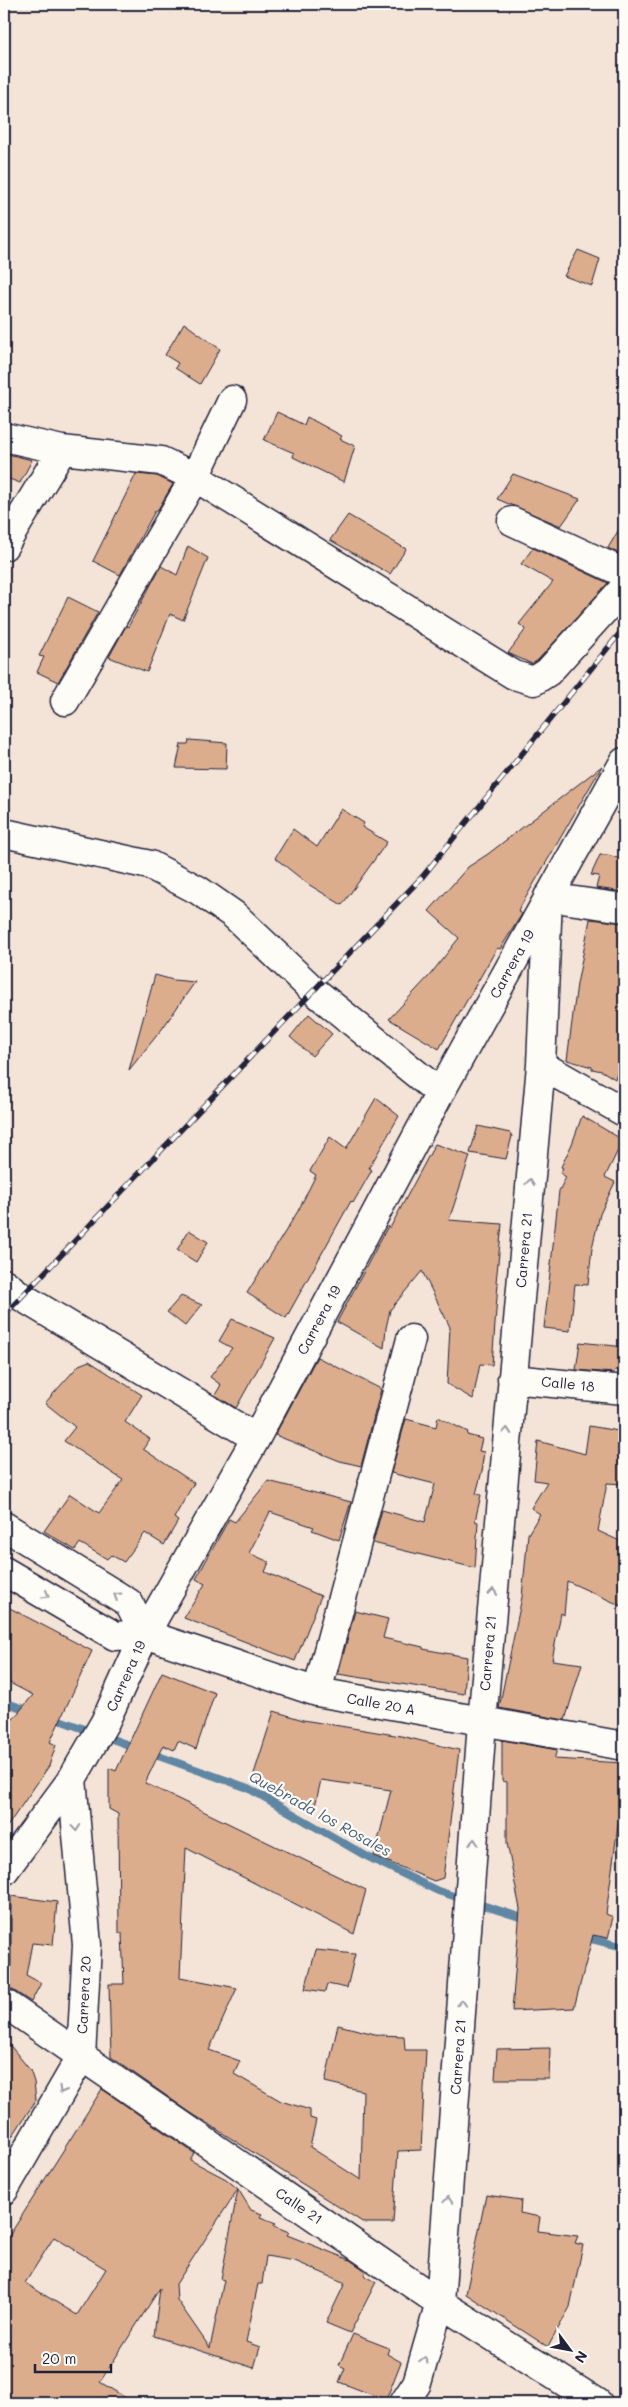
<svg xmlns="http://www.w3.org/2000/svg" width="628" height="2407" font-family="Mali,sans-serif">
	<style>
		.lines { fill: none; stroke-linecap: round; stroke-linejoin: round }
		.stream { stroke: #5f86a3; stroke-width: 8 }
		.building { fill: #dcad8d; stroke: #22223b; fill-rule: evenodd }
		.minor-casing { stroke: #22223b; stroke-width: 31 }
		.minor { stroke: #fdfcf7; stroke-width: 28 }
		.rail-casing { stroke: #22223b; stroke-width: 5.5 }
		.rail { stroke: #fdfcf7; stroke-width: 4; stroke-dasharray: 11; stroke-linecap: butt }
		.oneway { stroke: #9a9aa2 }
		.labels { text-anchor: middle; stroke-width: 4.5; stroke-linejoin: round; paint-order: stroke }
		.street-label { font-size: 14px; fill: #22223b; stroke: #fdfcf7 }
		.water-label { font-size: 15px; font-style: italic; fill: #465c78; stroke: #fdfcf7 }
	</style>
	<rect width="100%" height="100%" fill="#f3e4d7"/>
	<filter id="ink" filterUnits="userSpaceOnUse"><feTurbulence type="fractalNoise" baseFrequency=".02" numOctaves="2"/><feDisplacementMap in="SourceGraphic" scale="10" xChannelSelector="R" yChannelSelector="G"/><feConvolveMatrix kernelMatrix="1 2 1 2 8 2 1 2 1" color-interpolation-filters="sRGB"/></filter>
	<g filter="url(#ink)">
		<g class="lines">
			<path class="stream" d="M 4,1702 L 30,1711
				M 51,1717 L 137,1748
				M 150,1753 L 248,1788 L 366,1856 L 438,1891 L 529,1920
				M 583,1937 L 624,1947"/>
		</g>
		<path class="building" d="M 578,250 L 600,259 L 592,286 L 564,276 Z
			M 184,323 L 220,349 L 200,384 L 175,368 L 178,363 L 165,355 Z
			M 277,412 L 304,425 L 307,417 L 342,436 L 340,439 L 355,446 L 344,482 L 293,457 L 294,453 L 264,440 Z
			M 4,453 L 32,460 L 20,483 L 4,477 Z
			M 136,474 L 157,476 L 173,484 L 157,511 L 155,511 L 120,575 L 93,561 Z
			M 513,474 L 580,499 L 561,526 L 497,499 Z
			M 348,515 L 406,549 L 390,574 L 330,540 Z
			M 624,521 L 624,556 L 608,548 Z
			M 188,546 L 208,558 L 183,620 L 170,614 L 147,672 L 109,657 L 126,626 L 128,627 L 161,566 L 177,575 Z
			M 533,548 L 608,583 L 538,660 L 532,664 L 508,653 L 526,629 L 519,624 L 553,582 L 521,564 Z
			M 68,597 L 98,612 L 58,682 L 37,672 L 44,657 L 39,656 Z
			M 189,740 L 227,743 L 226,769 L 176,768 L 181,744 L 188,744 Z
			M 602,766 L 518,911 L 522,914 L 500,949 L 497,948 L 439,1049 L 389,1019 L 430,975 L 459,938 L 429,911 L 468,867 L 488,854 Z
			M 341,809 L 364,823 L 362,827 L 387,842 L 342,905 L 308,884 L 275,858 L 293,829 L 317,847 Z
			M 600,855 L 608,855 L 624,860 L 624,892 L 596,888 L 599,876 L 591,875 Z
			M 590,919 L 624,923 L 624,1056 L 615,1079 L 602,1071 L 592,1069 L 592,1067 L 567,1060 L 577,984 Z
			M 155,975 L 173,980 L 195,982 L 162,1029 L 129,1070 Z
			M 309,1014 L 332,1034 L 312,1056 L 290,1037 Z
			M 376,1098 L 399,1116 L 369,1168 L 372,1170 L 353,1203 L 351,1201 L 286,1318 L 247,1293 L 298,1211 L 316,1175 L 310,1171 L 330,1137 L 346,1149 Z
			M 582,1116 L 623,1140 L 605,1177 L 615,1182 L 600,1214 L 592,1248 L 588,1285 L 575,1284 L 570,1331 L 544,1328 L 559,1191 L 566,1177 L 560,1173 L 563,1168 L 561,1167 L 572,1144 Z
			M 478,1126 L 510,1133 L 512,1136 L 506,1159 L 470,1153 Z
			M 435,1144 L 470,1156 L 449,1220 L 502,1224 L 496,1282 L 498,1283 L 492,1365 L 480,1364 L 473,1399 L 447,1384 L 450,1327 L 422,1271 L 390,1310 L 386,1328 L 384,1348 L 337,1322 L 388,1226 L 390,1228 Z
			M 189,1230 L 208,1242 L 196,1262 L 177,1250 Z
			M 181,1296 L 202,1305 L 185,1326 L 167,1312 Z
			M 232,1319 L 275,1338 L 236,1408 L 215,1395 L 221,1385 L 210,1377 L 232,1348 L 219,1341 Z
			M 580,1342 L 624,1347 L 624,1370 L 615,1370 L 614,1373 L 576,1370 Z
			M 317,1357 L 381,1389 L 361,1466 L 340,1461 L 275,1435 Z
			M 89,1361 L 142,1395 L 125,1422 L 150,1439 L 143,1449 L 194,1483 L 174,1518 L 178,1521 L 164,1545 L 145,1533 L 124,1562 L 111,1555 L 107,1559 L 80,1543 L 75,1550 L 44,1531 L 70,1494 L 99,1513 L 123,1480 L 64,1441 L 75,1427 L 45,1403 L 79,1365 Z
			M 438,1417 L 468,1432 L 467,1435 L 482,1439 L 479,1451 L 484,1452 L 482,1466 L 483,1467 L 476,1494 L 481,1495 L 475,1521 L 478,1522 L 475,1568 L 373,1543 L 382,1510 L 425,1522 L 435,1484 L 391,1473 L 406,1419 L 436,1427 Z
			M 589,1426 L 624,1432 L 624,1484 L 607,1483 L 598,1531 L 624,1543 L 624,1607 L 567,1581 L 564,1615 L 561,1613 L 552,1660 L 582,1664 L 565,1720 L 499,1708 L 522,1597 L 528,1534 L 540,1514 L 531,1508 L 547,1482 L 534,1480 L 538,1441 L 585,1454 Z
			M 268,1481 L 351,1502 L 339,1540 L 312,1530 L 314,1527 L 270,1512 L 249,1553 L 269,1562 L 265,1572 L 321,1596 L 295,1661 L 184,1618 L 205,1584 L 196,1579 L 229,1519 L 235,1522 Z
			M 4,1605 L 92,1651 L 50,1742 L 56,1745 L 49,1766 L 4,1831 L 4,1730 L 33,1695 L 4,1680 Z
			M 355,1611 L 388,1619 L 383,1638 L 423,1647 L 423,1649 L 467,1657 L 464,1694 L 338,1674 Z
			M 162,1672 L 215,1693 L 196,1749 L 178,1741 L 174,1750 L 163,1745 L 145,1783 L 366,1890 L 354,1934 L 186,1848 L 180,1977 L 237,1988 L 209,2050 L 240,2061 L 234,2074 L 281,2101 L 310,2110 L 310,2118 L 316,2120 L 310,2147 L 361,2180 L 363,2091 L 325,2082 L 338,2025 L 379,2035 L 404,2036 L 405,2050 L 426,2050 L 421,2150 L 398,2151 L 393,2223 L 364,2223 L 191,2113 L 111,2057 L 109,1984 L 124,1984 L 122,1933 L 119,1933 L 118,1814 L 109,1809 L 109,1768 L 116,1771 Z
			M 274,1711 L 303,1720 L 401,1736 L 459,1750 L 443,1878 L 434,1881 L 374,1856 L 391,1790 L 321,1780 L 315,1806 L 252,1780 Z
			M 502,1740 L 557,1750 L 554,1759 L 624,1763 L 624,1781 L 606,1914 L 613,1917 L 608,1938 L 593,1935 L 574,2008 L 512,2011 L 520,1909 L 507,1843 L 507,1782 L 502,1781 Z
			M 11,1896 L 57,1902 L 53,1945 L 32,1943 L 26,1975 L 41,1983 L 31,2002 L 13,1990 L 4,1988 L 4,1963 L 11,1967 Z
			M 316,1950 L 355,1954 L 347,1988 L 327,1984 L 325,1992 L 305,1989 Z
			M 4,2038 L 30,2070 L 34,2082 L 36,2100 L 4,2149 Z
			M 550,2048 L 549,2079 L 495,2079 L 497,2049 Z
			M 102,2089 L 194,2153 L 190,2160 L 226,2179 L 238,2189 L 176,2284 L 177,2300 L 210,2348 L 224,2280 L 221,2279 L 238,2189 L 251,2210 L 262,2214 L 260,2217 L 276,2223 L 274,2226 L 289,2232 L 287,2235 L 350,2260 L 366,2271 L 364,2275 L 376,2282 L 350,2333 L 326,2323 L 345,2283 L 295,2261 L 266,2256 L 262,2284 L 258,2284 L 246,2342 L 260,2347 L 254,2368 L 154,2336 L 160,2288 L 100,2382 L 134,2403 L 4,2403 L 4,2244 ZM 54,2237 L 106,2269 L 77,2315 L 25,2283 Z
			M 486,2195 L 521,2200 L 520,2213 L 540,2217 L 538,2231 L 578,2236 L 575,2243 L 583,2245 L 570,2307 L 548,2347 L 466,2294 Z
			M 353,2334 L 389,2348 L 387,2354 L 401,2362 L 386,2400 L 339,2382 L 345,2368 L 339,2365 Z"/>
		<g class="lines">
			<g class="minor-casing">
				<path id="minor" d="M 4,437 L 62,450 L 161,461 L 195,477 L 514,675 L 534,681 L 548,672 L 624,588
					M 512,521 L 624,573
					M 4,546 L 62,450
					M 65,701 L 195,477 L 232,400
					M 4,833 L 150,865 L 198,890 L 234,915 L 313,990 L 440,1093
					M 541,1065 L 624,1112
					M 4,1283 L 22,1297 L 256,1438
					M 512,1379 L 624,1390
					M 4,1526 L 129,1603 L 145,1634
					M 4,1571 L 115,1636 L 145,1634 L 317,1692 L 624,1746
					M 317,1692 L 411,1339
					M 4,1871 L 72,1779 L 105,1722 L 145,1634 L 256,1438 L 440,1093 L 624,762
					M 4,2003 L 440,2303 L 598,2403
					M 4,2190 L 81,2057 L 87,1945 L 72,1779
					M 404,2403 L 417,2383 L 440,2303 L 482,1722 L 541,1065 L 548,897 L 624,908"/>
			</g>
			<use href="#minor" class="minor"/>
			<g class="rail-casing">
				<path id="rail" d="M 4,1315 L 423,876 L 624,628"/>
			</g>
			<use href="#rail" class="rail"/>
		</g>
		<defs><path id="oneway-chevron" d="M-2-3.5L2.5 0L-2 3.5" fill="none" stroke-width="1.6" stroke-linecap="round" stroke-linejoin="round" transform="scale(1.25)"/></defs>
		<g class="oneway">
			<use href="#oneway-chevron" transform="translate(530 1182) rotate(-85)"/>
			<use href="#oneway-chevron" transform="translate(507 1431) rotate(-85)"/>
			<use href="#oneway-chevron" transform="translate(493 1592) rotate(-85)"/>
			<use href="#oneway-chevron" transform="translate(46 1595) rotate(30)"/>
			<use href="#oneway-chevron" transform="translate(117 1596) rotate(-148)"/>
			<use href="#oneway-chevron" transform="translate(76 1828) rotate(85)"/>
			<use href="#oneway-chevron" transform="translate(474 1842) rotate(-86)"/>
			<use href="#oneway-chevron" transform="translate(462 2003) rotate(-86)"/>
			<use href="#oneway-chevron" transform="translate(62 2090) rotate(120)"/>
			<use href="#oneway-chevron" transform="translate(448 2200) rotate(-86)"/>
			<use href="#oneway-chevron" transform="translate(424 2360) rotate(-74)"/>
		</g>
	</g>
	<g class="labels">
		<g class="street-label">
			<text transform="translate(512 964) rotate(-61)" y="5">Carrera 19</text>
			<text transform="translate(524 1250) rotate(-85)" y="5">Carrera 21</text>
			<text transform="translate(319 1320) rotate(-62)" y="5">Carrera 19</text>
			<text transform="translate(568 1384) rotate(6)" y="5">Calle 18</text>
			<text transform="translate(488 1653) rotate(-85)" y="5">Carrera 21</text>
			<text transform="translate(126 1676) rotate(-66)" y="5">Carrera 19</text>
			<text transform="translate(381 1704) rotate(10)" y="5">Calle 20 A</text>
			<text transform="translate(84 1995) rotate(-87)" y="5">Carrera 20</text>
			<text transform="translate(458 2057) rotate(-86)" y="5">Carrera 21</text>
			<text transform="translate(299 2206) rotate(34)" y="5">Calle 21</text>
		</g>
		<g class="water-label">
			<text transform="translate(320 1814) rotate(29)" y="5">Quebrada los Rosales</text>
		</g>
	</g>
	<rect width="628" height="2407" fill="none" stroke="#fdfcf7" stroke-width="20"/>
	<rect x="10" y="10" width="608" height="2387" fill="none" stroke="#22223b" stroke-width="2" filter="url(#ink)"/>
	<g transform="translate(570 2350) rotate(122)" stroke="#fdfcf7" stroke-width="4" paint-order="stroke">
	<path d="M0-4L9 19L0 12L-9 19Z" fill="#22223b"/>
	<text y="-8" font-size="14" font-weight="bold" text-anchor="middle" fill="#22223b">N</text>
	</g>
	<path d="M35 2364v8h76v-8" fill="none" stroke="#22223b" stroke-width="2.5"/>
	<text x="42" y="2364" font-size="15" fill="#22223b" stroke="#fdfcf7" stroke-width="4" paint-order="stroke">20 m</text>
</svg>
